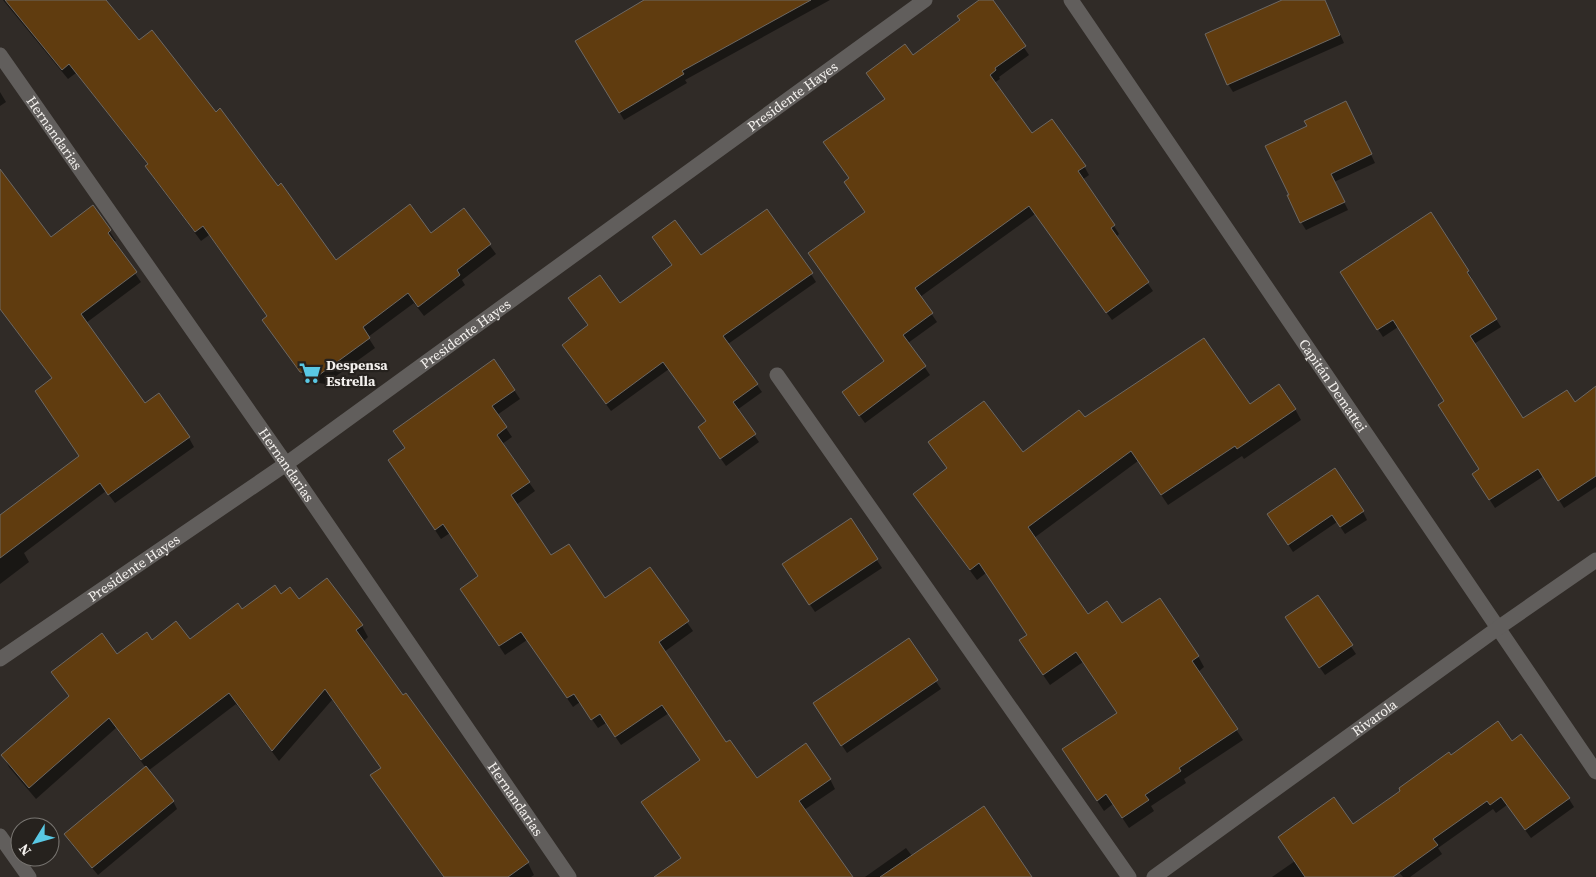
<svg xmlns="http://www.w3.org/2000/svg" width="1596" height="877" font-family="'Source Serif 4',serif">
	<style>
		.shadow { fill: #0007 }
		.building { fill: #603c0f; stroke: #6d6863 }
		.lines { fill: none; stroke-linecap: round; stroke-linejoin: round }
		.minor { stroke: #615e5c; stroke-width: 15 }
		.labels { text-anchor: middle; stroke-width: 4.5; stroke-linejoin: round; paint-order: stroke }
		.street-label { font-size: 14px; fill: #f4f1ee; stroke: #26221e }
		.poi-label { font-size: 14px; font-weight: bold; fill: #f4f1ee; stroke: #26221e; text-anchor: start }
	</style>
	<rect width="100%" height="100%" fill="#302b27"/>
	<path class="shadow" d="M 3,0 L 105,0 L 139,42 L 216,113 L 278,187 L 336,261 L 431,235 L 464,210 L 496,254 L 462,280 L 465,285 L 424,316 L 414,303 L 368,337 L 375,348 L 325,384 L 307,381 L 270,330 L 268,317 L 209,235 L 201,241 L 152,176 L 146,166 L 148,165 L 76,73 L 68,79 Z
		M 671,0 L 830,0 L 685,80 L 687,83 L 624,120 L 577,41 Z
		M 981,0 L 991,0 L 1029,55 L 999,77 L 1000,79 L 994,83 L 1031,135 L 1084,166 L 1089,175 L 1082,180 L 1114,226 L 1119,234 L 1116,237 L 1153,291 L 1112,320 L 1035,214 L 920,297 L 937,322 L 908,343 L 930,375 L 865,423 L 848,400 L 885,361 L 866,213 L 850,179 L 829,151 L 886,100 L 912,56 L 961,20 Z
		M 1285,0 L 1325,0 L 1344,43 L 1233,92 L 1228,84 Z
		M 0,92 L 6,102 L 0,106 Z
		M 1350,111 L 1375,163 L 1334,182 L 1348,210 L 1306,230 L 1301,222 Z
		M 0,187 L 51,238 L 93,207 L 116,241 L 113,242 L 141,282 L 86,323 L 145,405 L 189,438 L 194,447 L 115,503 L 106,491 L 24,553 L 29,562 L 0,584 L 0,517 L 80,457 L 53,379 L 0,309 Z
		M 653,238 L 701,257 L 811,274 L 816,282 L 728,344 L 762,392 L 737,410 L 759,442 L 726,466 L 704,435 L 707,422 L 669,369 L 611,411 L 568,353 L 589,326 L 569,299 L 620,305 L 672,266 Z
		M 1468,271 L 1472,279 L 1471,280 L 1501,327 L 1474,344 L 1523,420 L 1574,404 L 1596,387 L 1596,487 L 1564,508 L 1544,476 L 1495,508 L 1478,482 L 1481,470 L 1446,402 L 1398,327 L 1383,337 L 1346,280 Z
		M 514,390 L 520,399 L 497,415 L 512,437 L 502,444 L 535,491 L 516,505 L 551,557 L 605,600 L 650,569 L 693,631 L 664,652 L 726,744 L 757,780 L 830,779 L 835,789 L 804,810 L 852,877 L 673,877 L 682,859 L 642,803 L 701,761 L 669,713 L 621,745 L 606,723 L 598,728 L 580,702 L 573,707 L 527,640 L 505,655 L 467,598 L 479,577 L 450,533 L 441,539 L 395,470 L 405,449 L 394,432 Z
		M 1249,406 L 1295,409 L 1301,420 L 1244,459 L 1242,456 L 1168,505 L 1138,461 L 1034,538 L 1087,616 L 1122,625 L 1198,656 L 1204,667 L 1198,672 L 1243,740 L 1184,779 L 1186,783 L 1151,806 L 1154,811 L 1129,828 L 1113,804 L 1104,811 L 1070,760 L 1118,714 L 1083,662 L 1050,685 L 1027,652 L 1028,636 L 986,573 L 977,580 L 921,505 L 948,469 L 930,443 L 1022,454 L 1084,419 Z
		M 1363,512 L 1367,520 L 1345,534 L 1337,522 L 1293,552 L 1269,515 Z
		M 850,520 L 882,568 L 815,612 L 788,572 Z
		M 281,596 L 298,600 L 362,626 L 368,637 L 363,642 L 403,697 L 406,695 L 528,863 L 534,875 L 531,877 L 444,877 L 379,787 L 372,776 L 382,769 L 332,700 L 279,761 L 236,704 L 148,771 L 173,801 L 177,809 L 98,875 L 70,842 L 66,834 L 146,768 L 116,728 L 36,799 L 9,767 L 3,755 L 69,697 L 53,672 L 117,656 L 152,641 L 189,641 L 241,610 Z
		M 1318,597 L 1356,654 L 1325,675 L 1291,626 Z
		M 908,640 L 941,689 L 847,753 L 819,711 Z
		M 1511,742 L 1569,799 L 1574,807 L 1531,838 L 1507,805 L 1496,813 L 1493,809 L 1438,848 L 1442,854 L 1410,877 L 1403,877 L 1398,871 L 1389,877 L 1272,877 L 1295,861 L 1353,825 L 1450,757 Z
		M 906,848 L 912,856 L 1030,877 L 865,877 Z"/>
	<path class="building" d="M 5,0 L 106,0 L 139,40 L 152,30 L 216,112 L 220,108 L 278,186 L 281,183 L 336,260 L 410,204 L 431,233 L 464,208 L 491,244 L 457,270 L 460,275 L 418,307 L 408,293 L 363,327 L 370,338 L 319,375 L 300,372 L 262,320 L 267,316 L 203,226 L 195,232 L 145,166 L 148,164 L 69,64 L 62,70 Z
		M 644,0 L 811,0 L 682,71 L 684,74 L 619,113 L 575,41 Z
		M 979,0 L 993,0 L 1026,46 L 995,68 L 996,70 L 990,75 L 1032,133 L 1052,119 L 1086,166 L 1078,171 L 1115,225 L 1111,228 L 1149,282 L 1106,313 L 1029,206 L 915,288 L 933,313 L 903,335 L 926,366 L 859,416 L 842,392 L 884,361 L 808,253 L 865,212 L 844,182 L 849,178 L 823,142 L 885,99 L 866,73 L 905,44 L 913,55 L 960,20 L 957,16 Z
		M 1282,0 L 1325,0 L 1340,35 L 1227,85 L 1205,34 Z
		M 1346,101 L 1372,154 L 1331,174 L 1345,202 L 1300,223 L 1287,195 L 1289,195 L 1265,146 L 1307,126 L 1304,121 Z
		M 0,169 L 51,237 L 93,205 L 111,230 L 108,233 L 137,272 L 81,314 L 145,403 L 159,393 L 190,437 L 108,495 L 100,483 L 0,558 L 0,515 L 79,456 L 35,391 L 52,378 L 0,309 Z
		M 767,209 L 813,273 L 723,336 L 758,384 L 733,402 L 756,434 L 720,459 L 698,427 L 706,421 L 663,362 L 606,404 L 562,345 L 588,325 L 568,298 L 600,275 L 620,303 L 672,265 L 652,237 L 675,220 L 701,255 Z
		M 1431,212 L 1469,271 L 1467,272 L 1497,319 L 1470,336 L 1523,418 L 1567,390 L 1575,402 L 1596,386 L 1596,476 L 1558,501 L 1538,469 L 1489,500 L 1472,474 L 1479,469 L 1438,405 L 1444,401 L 1393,320 L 1377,330 L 1340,272 Z
		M 1204,338 L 1250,404 L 1279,384 L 1296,409 L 1237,449 L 1235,446 L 1161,495 L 1131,451 L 1028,527 L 1088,614 L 1107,601 L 1122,623 L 1160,598 L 1199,656 L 1192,661 L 1238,729 L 1179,768 L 1181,771 L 1145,795 L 1149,800 L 1122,818 L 1106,794 L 1097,801 L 1062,749 L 1117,713 L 1076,652 L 1043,675 L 1019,640 L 1027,635 L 979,563 L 970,570 L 913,494 L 947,468 L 928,442 L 984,401 L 1023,452 L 1079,410 L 1085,417 Z
		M 494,359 L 515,390 L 492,406 L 507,427 L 497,435 L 530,482 L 511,495 L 551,555 L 569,544 L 605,598 L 650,567 L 689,621 L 659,642 L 726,742 L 730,740 L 757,778 L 806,743 L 831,779 L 799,801 L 853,877 L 654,877 L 681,858 L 641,802 L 700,760 L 662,705 L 615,737 L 600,714 L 591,720 L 574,694 L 567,698 L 521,632 L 499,646 L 460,589 L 478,576 L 443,524 L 435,530 L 388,460 L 405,448 L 393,431 Z
		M 1335,468 L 1364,511 L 1340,527 L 1332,515 L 1288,545 L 1267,514 Z
		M 851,518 L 878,559 L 809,605 L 782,564 Z
		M 327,578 L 363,625 L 356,630 L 403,695 L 406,693 L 529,862 L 508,877 L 444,877 L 370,775 L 381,768 L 325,689 L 272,751 L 229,693 L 141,760 L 109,718 L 29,788 L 1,755 L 69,696 L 51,672 L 102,633 L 117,654 L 147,632 L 152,640 L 176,621 L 190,639 L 238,603 L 242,609 L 275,585 L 281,594 L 290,587 L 299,599 Z
		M 1318,595 L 1353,645 L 1319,668 L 1285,617 Z
		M 909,638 L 938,680 L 841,746 L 813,703 Z
		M 1498,721 L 1512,741 L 1521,734 L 1570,798 L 1525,830 L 1501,797 L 1490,805 L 1487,801 L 1433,839 L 1438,845 L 1393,877 L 1305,877 L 1278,837 L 1334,797 L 1353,824 L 1400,791 L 1399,788 L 1449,752 L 1451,755 Z
		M 146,766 L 174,801 L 92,868 L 64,834 Z
		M 984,806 L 1032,877 L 880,877 Z"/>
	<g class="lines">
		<g class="minor">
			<path id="s1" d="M 1071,0 L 1596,772"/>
			<path id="s2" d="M 0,55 L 286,464 L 569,877"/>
			<path d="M 777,375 L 1129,877"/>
			<path id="s3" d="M 0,659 L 286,464 L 925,0"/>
			<path d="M 0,836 L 29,877"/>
			<path id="s4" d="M 1154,877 L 1498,628 L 1596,560"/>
		</g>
	</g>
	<defs>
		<g id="supermarket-bare" transform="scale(1.725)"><path d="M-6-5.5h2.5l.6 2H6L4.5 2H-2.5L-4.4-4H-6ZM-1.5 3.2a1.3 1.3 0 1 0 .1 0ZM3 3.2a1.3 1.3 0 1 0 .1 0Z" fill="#59c8e4" stroke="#26221e" stroke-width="2.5" paint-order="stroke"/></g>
	</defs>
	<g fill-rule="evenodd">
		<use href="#supermarket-bare" x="310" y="373"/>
	</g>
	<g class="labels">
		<g class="street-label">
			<text dy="5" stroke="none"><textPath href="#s3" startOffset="972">Presidente Hayes</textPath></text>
			<text dy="5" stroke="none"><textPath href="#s2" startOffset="95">Hernandarias</textPath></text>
			<text dy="5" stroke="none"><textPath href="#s3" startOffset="568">Presidente Hayes</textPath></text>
			<text dy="5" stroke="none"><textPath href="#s1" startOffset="466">Capitán Demattei</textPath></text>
			<text dy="5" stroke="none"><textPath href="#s2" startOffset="500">Hernandarias</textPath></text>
			<text dy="5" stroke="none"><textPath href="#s3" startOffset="162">Presidente Hayes</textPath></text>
			<text dy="5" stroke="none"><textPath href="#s4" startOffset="272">Rivarola</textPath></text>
			<text dy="5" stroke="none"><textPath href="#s2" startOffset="905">Hernandarias</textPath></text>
		</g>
		<g class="poi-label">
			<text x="326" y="370">Despensa<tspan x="326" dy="16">Estrella</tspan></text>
		</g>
	</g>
	<g transform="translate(35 842) rotate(233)"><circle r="24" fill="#26221e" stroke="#787571"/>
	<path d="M0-4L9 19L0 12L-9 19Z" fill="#59c8e4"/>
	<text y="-8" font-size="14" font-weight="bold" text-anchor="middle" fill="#f4f1ee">N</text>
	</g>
</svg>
